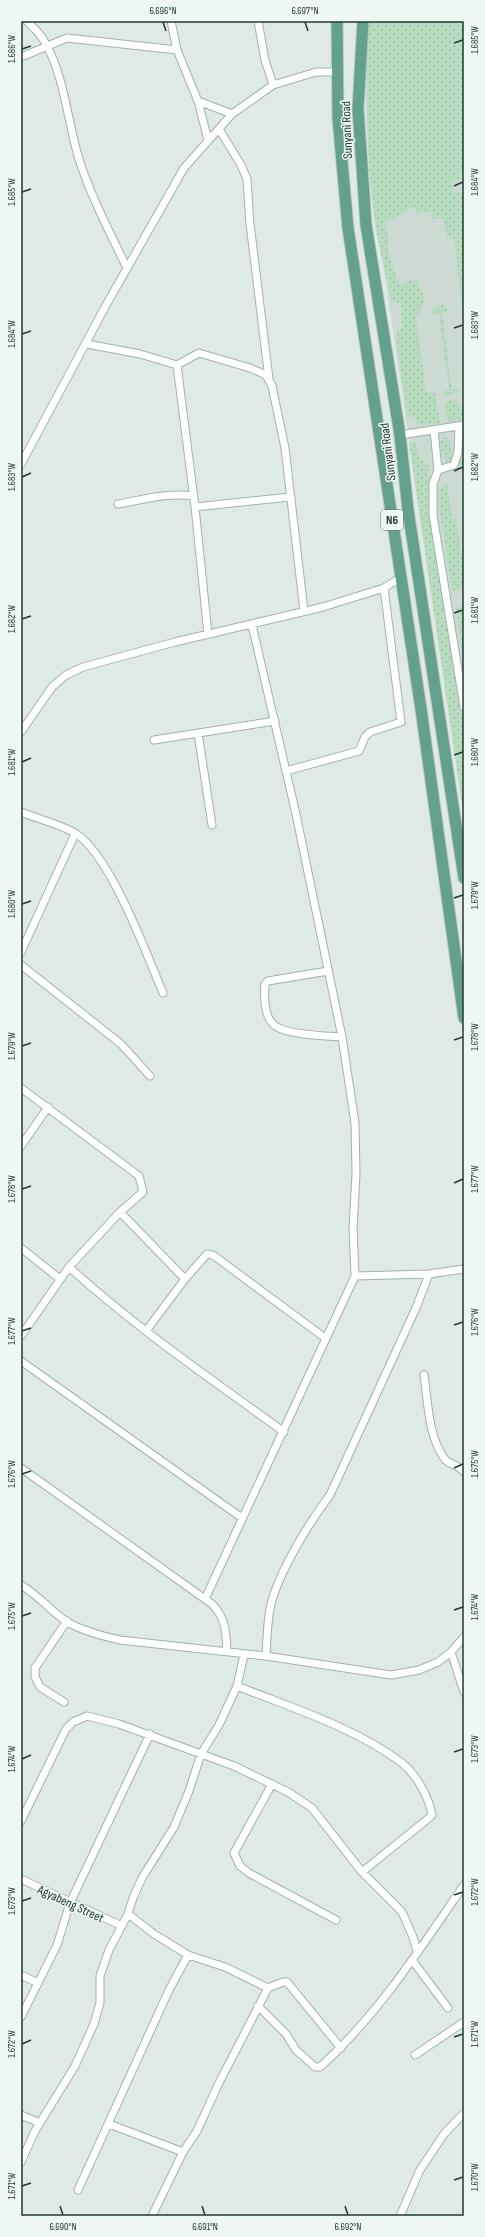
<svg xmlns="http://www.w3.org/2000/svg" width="485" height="2237" font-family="'Sofia Sans Condensed',sans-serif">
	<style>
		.built { fill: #cddad4 }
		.grass { fill: url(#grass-dots) }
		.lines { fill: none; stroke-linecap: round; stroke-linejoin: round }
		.street-casing { stroke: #a2b2ac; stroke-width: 9 }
		.primary-casing { stroke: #bcc4c2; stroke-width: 13 }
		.street { stroke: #fff; stroke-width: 7 }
		.primary { stroke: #63a08e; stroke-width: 11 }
		.ticks { fill: none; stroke: #203a32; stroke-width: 1.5 }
		.labels { text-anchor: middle; stroke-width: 3; stroke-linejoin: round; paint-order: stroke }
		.shield { fill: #eff7f3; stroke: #5e736c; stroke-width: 1 }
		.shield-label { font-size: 12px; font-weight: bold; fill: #203a32 }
		.street-label { font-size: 13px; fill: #203a32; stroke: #eff7f3 }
		.neatline { fill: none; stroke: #203a32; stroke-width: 1.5 }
		.ticks-label { font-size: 10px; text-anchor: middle; fill: #203a32 }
	</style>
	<defs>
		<pattern id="grass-dots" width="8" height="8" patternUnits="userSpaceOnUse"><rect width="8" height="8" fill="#b7dcc0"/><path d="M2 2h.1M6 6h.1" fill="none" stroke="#9dbea5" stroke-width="1.8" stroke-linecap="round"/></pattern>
	</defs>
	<rect width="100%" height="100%" fill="#dfeae5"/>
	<path class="built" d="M 369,21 L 464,21 L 464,806 L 370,177 L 366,55 Z"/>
	<path class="grass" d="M 369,21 L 464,21 L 464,173 L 460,174 L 461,178 L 452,182 L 454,193 L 464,192 L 464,323 L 454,238 L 447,239 L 443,218 L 433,219 L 431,211 L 416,214 L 415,206 L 386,223 L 389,254 L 399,284 L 417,279 L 425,299 L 421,311 L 416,316 L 426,393 L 435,393 L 440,423 L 420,425 L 414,417 L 407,417 L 397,343 L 397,330 L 402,329 L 401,303 L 391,302 C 388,280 381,258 377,236 C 366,166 364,92 369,21 Z
		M 443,305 L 446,306 L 447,311 L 442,313 L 452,390 L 459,389 L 460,393 L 444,396 L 443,391 L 449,390 L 439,314 L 432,314 L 431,308 Z
		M 451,400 C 461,400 465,411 464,420 L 448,423 L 445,411 L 446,402 Z
		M 464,431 L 464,465 L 458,466 L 462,432 Z
		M 444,436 L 449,439 L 453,456 L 449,463 L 447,463 L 443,458 L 440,442 Z
		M 416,442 L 420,460 L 425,460 L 426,466 L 430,465 L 429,493 L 432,522 L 464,728 L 464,818 L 409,443 Z
		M 447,484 L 453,519 L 456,518 L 464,572 L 464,589 L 452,591 L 438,498 L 440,487 Z
		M 464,606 L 464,668 L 456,607 Z"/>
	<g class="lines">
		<g class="street-casing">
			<path id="street" d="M 27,21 C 32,27 39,32 43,39 C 64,73 67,118 78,156 C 90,195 109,231 127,268
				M 171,21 L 177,50 L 198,101 L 208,140
				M 258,21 L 265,60 L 273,85
				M 21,57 L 67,38 L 177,50
				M 198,101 L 232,114
				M 219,129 L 241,165 L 247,179 L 250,224 L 269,379
				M 87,344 L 140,354 L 177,365 L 199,353 L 250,368 L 266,375 L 272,386 L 285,448 L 304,611
				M 177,365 L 195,507 L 208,634
				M 434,430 L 438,470 L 433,484 L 433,515 L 464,707
				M 400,435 L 464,425
				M 21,464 L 105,307 L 184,168 L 232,114 L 273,85 L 316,72 L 338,72
				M 438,470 L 454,465 L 458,452 L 459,426
				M 118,504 C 142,500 169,492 193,496
				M 195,507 L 290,497
				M 21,732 L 52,687 L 66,675 L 83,667 L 175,642 L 323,607 L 384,588 L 400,578
				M 198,733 L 212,825
				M 154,740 L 275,721
				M 286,771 L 359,751 L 365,737 L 370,732 L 401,722 L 384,588
				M 21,812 C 38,819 59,824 75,833 C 110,854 146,953 163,993
				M 21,952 L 75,834
				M 21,965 L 121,1044 L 150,1076
				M 328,971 L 268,981 L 265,984 C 264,997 264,1020 277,1027 C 290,1035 327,1036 342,1037
				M 21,1088 L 139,1176 L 143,1192 L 120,1212 L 69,1267 L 21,1336
				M 21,1146 L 48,1107
				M 120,1212 L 185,1279
				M 21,1248 L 60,1279
				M 69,1267 C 136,1328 211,1379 284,1432
				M 355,1276 L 429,1274 L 464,1269
				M 146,1331 L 185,1279 L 207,1254 L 213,1255 L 325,1338
				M 21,1361 L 242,1518
				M 424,1375 C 428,1402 428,1435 444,1458 C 448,1465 459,1464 464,1472
				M 21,1468 L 212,1604 C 226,1618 226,1633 227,1651
				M 21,1585 C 38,1595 51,1611 67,1622 C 83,1631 102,1636 120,1640 L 266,1656 L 391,1675 L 419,1670 L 438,1662 L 451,1652 L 464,1637
				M 205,1599 L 355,1276 L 353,1228 L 356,1174 L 355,1123 L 342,1037 L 296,814 L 252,625
				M 451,1652 L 464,1692
				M 266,1656 C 267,1639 267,1621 271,1604 C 279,1572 310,1521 330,1495 L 416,1308 L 429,1274
				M 237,1686 C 292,1708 354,1727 402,1763 C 416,1774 429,1797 432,1815 L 429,1818 L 362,1872
				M 64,1702 L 40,1687 L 35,1677 L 35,1668 L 67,1621
				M 272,1784 L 234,1853 L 240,1866 L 249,1873 L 336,1920
				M 21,1821 L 66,1729 L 73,1722 L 87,1716 L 119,1724 L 234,1766 L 288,1792 L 312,1808 L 362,1872 L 402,1912 L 413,1937 L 417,1952
				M 21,1879 L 122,1926
				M 128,1914 L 154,1934 L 188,1955 L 225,1967 L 268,1988
				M 412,1960 L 448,2008
				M 21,1975 L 38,1983
				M 258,2006 L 286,2034 L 296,2050 L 315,2067 L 320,2067 C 378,2015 420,1949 464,1885
				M 21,2017 L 57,1945 L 70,1903 L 150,1734
				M 415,2055 L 464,2022
				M 21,2115 L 40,2123
				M 109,2124 L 183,2152
				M 21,2162 L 35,2131 L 75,2066 L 94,2024 L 100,2003 L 100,1976 L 109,1950 L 128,1914 L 133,1898 L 142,1878 L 174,1827 L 189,1791 L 201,1754 L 219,1725 L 237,1686 L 244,1655
				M 78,2190 L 169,1990 L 188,1955
				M 152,2216 L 183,2152 L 197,2131 L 218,2085 L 268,1988 L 283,1982 L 287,1982 L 341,2048
				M 400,2216 L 420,2170 L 444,2134 L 464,2113"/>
		</g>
		<g class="primary-casing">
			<path id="primary" d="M 337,21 L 338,118 L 348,228 L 421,709 L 464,1018
				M 363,21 L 358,109 L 366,225 L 400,435 L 408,510 L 464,878"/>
		</g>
		<use href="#street" class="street"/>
		<use href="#primary" class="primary"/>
	</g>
	<path class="ticks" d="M 163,22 L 166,31M 305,22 L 308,31M 454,43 L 463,40M 22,49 L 31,46M 454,186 L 463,182M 22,192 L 31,189M 454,328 L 463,325M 22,334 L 31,331M 454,471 L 463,467M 22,477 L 31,473M 454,613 L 463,610M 22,619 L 31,616M 454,755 L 463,752M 22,762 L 31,758M 454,898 L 463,895M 22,904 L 31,901M 454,1040 L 463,1037M 22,1046 L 31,1043M 454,1183 L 463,1179M 22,1189 L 31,1186M 454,1325 L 463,1322M 22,1331 L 31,1328M 454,1468 L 463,1464M 22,1474 L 31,1471M 454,1610 L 463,1607M 22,1616 L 31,1613M 454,1752 L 463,1749M 22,1759 L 31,1755M 454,1895 L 463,1892M 22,1901 L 31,1898M 454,2037 L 463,2034M 22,2044 L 31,2040M 454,2180 L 463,2177M 22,2186 L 31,2183M 60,2206 L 63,2215M 202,2206 L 205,2215M 345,2206 L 348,2215"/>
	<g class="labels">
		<rect class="shield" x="381" y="510" width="22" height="20" rx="3"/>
		<g class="shield-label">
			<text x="392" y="524">N6</text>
		</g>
		<g class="street-label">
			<text transform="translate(346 130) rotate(-92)" y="5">Sunyani Road</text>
			<text transform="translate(387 452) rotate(-97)" y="5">Sunyani Road</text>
			<text transform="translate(71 1903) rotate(25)" y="5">Agyabeng Street</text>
		</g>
	</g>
	<rect width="485" height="2237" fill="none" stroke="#eff7f3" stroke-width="44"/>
	<rect x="22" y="22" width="441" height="2193" class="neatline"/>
	<g class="ticks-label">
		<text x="163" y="14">6.696°N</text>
		<text x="305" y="14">6.697°N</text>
		<text transform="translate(474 40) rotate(-90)" y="4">1.685°W</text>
		<text transform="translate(11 49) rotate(-90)" y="4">1.686°W</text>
		<text transform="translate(474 182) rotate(-90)" y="4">1.684°W</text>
		<text transform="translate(11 192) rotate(-90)" y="4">1.685°W</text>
		<text transform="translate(474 325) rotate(-90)" y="4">1.683°W</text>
		<text transform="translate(11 334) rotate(-90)" y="4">1.684°W</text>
		<text transform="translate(474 467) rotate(-90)" y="4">1.682°W</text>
		<text transform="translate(11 477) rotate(-90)" y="4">1.683°W</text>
		<text transform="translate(474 610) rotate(-90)" y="4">1.681°W</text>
		<text transform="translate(11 619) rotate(-90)" y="4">1.682°W</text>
		<text transform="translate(474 752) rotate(-90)" y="4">1.680°W</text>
		<text transform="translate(11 762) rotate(-90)" y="4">1.681°W</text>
		<text transform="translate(474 895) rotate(-90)" y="4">1.679°W</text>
		<text transform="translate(11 904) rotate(-90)" y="4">1.680°W</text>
		<text transform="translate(474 1037) rotate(-90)" y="4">1.678°W</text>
		<text transform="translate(11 1046) rotate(-90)" y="4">1.679°W</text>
		<text transform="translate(474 1179) rotate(-90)" y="4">1.677°W</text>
		<text transform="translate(11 1189) rotate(-90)" y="4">1.678°W</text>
		<text transform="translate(474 1322) rotate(-90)" y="4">1.676°W</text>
		<text transform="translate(11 1331) rotate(-90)" y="4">1.677°W</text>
		<text transform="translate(474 1464) rotate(-90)" y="4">1.675°W</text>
		<text transform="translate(11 1474) rotate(-90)" y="4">1.676°W</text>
		<text transform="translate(474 1607) rotate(-90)" y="4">1.674°W</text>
		<text transform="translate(11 1616) rotate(-90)" y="4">1.675°W</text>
		<text transform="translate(474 1749) rotate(-90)" y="4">1.673°W</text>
		<text transform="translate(11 1759) rotate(-90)" y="4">1.674°W</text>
		<text transform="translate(474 1892) rotate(-90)" y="4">1.672°W</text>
		<text transform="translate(11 1901) rotate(-90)" y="4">1.673°W</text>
		<text transform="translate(474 2034) rotate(-90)" y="4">1.671°W</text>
		<text transform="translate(11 2044) rotate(-90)" y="4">1.672°W</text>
		<text transform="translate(474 2177) rotate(-90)" y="4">1.670°W</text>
		<text transform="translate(11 2186) rotate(-90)" y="4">1.671°W</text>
		<text x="63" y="2230">6.690°N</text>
		<text x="205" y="2230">6.691°N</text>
		<text x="348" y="2230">6.692°N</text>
	</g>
</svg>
